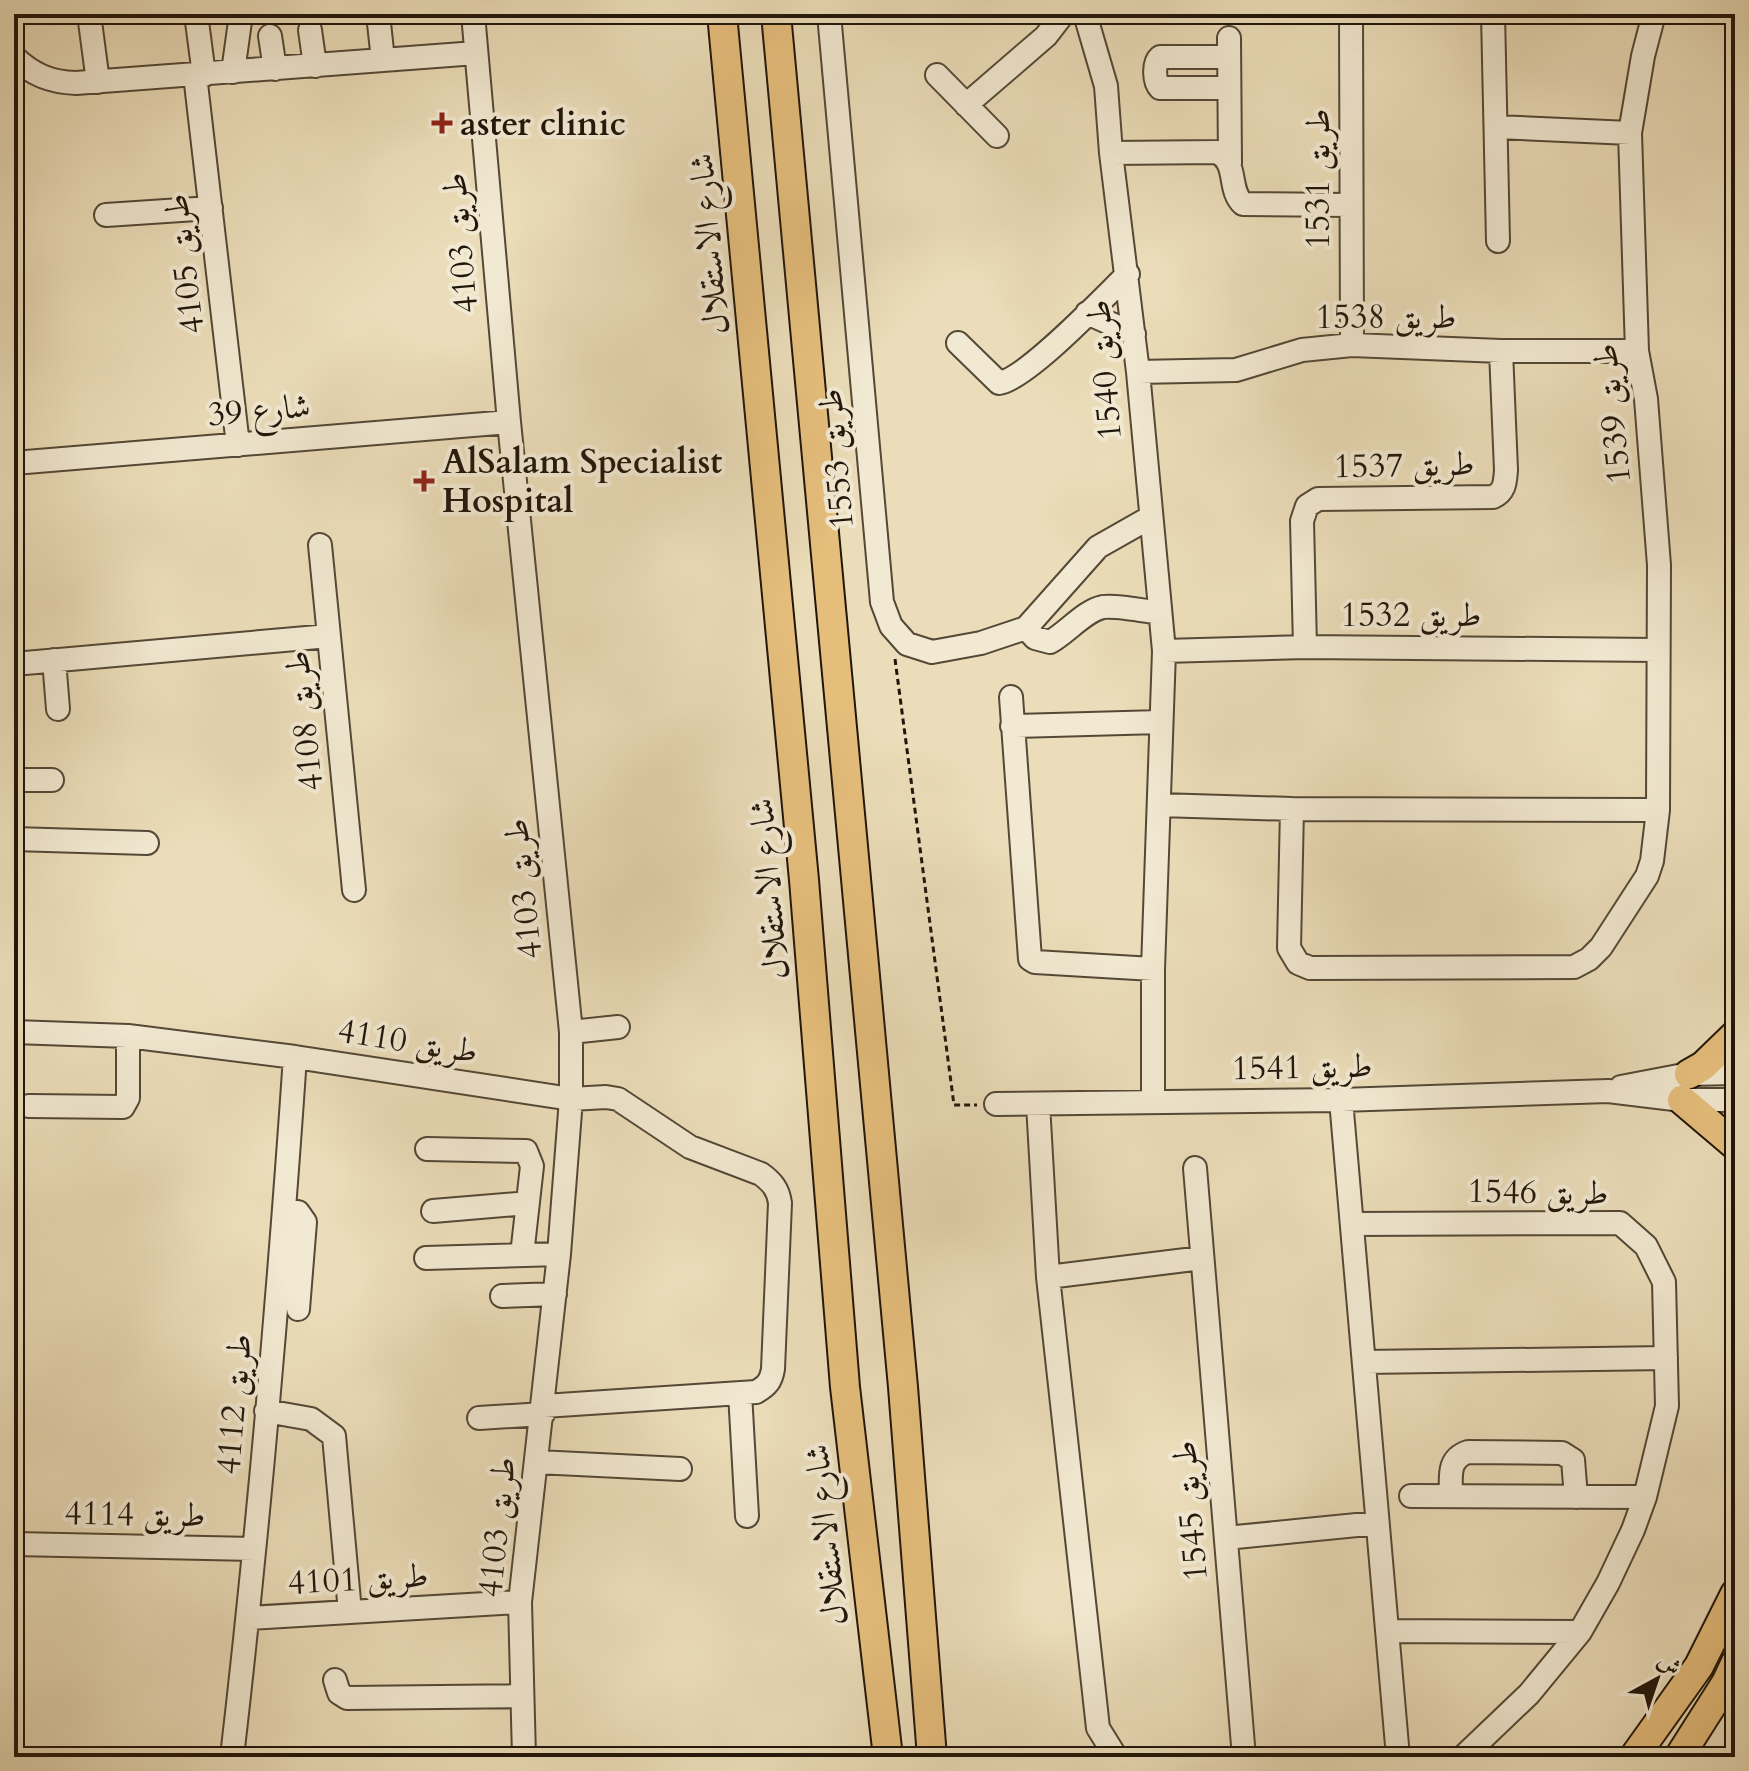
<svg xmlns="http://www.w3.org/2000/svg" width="1749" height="1771" font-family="Cardo,Amiri,serif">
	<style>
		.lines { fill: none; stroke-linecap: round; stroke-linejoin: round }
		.minor-casing { stroke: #544836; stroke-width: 26 }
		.major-casing { stroke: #21160a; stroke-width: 32 }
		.path { stroke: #21160a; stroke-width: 3; stroke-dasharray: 6 4; stroke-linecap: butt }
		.minor { stroke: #f2e9d2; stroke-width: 22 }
		.major { stroke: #e6be7c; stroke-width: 28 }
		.poi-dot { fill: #8f2418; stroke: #f2e9d2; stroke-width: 3 }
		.labels { text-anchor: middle; stroke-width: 8; stroke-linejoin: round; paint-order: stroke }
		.poi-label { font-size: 34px; font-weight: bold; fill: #21160a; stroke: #f2e9d2; text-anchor: start }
		.street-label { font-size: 34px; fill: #21160a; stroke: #f2e9d2 }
	</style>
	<rect width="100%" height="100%" fill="#ebddb9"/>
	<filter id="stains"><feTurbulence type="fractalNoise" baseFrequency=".0025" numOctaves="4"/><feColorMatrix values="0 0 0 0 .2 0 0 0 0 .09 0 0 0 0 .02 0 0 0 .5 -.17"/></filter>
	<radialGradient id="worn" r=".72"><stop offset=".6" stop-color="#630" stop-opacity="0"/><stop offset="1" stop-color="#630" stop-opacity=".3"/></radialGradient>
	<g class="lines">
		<g class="minor-casing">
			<path id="minor" d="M 89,14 L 98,82
				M 196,14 L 204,75
				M 378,14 L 383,60
				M 473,14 L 509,422 L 571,1032 L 571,1099 L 559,1254 L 520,1602 L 524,1757
				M 829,14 L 882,602 L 891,626 L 907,644 L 932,652 L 981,643 L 1026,628 L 1098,547 L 1151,517
				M 1085,14 L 1106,86 L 1111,153 L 1138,372 L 1164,651 L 1153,969 L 1153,1102
				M 1351,14 L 1352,345
				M 1493,14 L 1498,241
				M 310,30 L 315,66
				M 270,36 L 275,69
				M 1229,38 L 1230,163
				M 14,57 C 33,75 50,82 76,83 L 476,53
				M 1229,57 L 1160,57 C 1153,63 1154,82 1160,88 L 1229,88
				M 233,72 L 241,14
				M 195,75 L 238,445
				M 937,75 L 997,136
				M 966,105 L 1046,36 L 1063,14
				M 1497,127 L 1630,133
				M 1111,153 L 1217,152 C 1239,163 1227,189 1243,204 L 1350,205
				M 106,215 L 211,208
				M 1087,313 L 1134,334
				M 958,343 L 999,383 C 1027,379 1104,297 1128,274
				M 1138,372 L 1236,370 L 1302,350 L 1352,345 L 1501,351 L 1637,351
				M 14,463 L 509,422
				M 320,545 L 354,890
				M 1026,628 L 1035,638 L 1050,642 C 1067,633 1084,611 1103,607 C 1117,605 1145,611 1160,613
				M 1305,647 L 1302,521 L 1307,506 L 1318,499 L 1493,497 C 1505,492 1505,482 1506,470 L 1501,351
				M 1164,651 L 1305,647 L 1658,650
				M 54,660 L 58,709
				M 14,664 L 329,636
				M 1011,697 L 1030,959 L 1035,962 L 1153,969
				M 1012,726 L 1160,722
				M 14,780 L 52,780
				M 1160,805 L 1292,809 L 1658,810
				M 1292,809 L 1289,948 L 1298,963 L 1310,968 L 1574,967 L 1589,959 L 1601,947 L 1647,876 L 1652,861 L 1658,810 L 1659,565 L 1646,399 L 1637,351 L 1630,133 L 1643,56 L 1654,14
				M 14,839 L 147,843
				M 14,1032 L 128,1036 L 295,1057 L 571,1099 L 606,1097 L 618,1099 L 690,1147 L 761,1174 C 772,1182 778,1189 780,1203 L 773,1369 C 771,1381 767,1386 756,1392 L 544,1406
				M 571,1032 L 618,1027
				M 1621,1087 L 1689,1074 L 1735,1073
				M 1341,1100 L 1398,1757
				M 996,1104 L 1341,1100 L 1608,1091 L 1682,1100 L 1735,1100
				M 1038,1104 L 1048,1277 L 1098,1728 L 1116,1757
				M 29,1106 L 123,1107 L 128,1098 L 128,1036
				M 427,1149 L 526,1151 L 532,1166 L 522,1255
				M 1195,1168 L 1244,1757
				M 285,1210 L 298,1212 L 305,1222 L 298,1309
				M 433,1211 L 528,1203
				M 1352,1224 L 1620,1223 L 1646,1246 L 1664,1282 L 1667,1406 L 1645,1497 L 1633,1530 L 1608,1583 L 1580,1632 L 1529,1694 L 1463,1757
				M 426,1258 L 559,1254
				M 1048,1277 L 1202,1258
				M 502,1296 L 555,1294
				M 1364,1362 L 1666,1358
				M 740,1393 L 747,1516
				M 266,1411 L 311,1419 L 334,1436 L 350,1612
				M 479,1418 L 543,1414
				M 537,1462 L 680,1469
				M 1411,1496 L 1645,1497
				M 1451,1496 C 1451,1477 1447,1459 1468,1452 L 1562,1453 L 1573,1460 L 1576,1497
				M 1226,1538 L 1377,1523
				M 14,1544 L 254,1549
				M 248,1618 L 520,1602
				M 1387,1631 L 1580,1632
				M 335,1680 L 339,1693 L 347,1698 L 522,1696
				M 232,1757 C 259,1524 279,1291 295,1057"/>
		</g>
		<g class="major-casing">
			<path id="major" d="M 722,14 L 804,880 L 845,1387 L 888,1757
				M 776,14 L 903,1387 L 932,1757
				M 1689,1074 L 1703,1066 L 1735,1035
				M 1682,1100 L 1735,1145
				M 1634,1757 L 1699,1666 L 1735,1594
				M 1679,1757 L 1726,1683 L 1735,1664"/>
		</g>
		<path class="path" d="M 895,659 L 954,1105 L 977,1105"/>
		<use href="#minor" class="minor"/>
		<use href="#major" class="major"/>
	</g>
	<g class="poi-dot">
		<path d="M438 111h8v8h8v8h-8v8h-8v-8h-8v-8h8z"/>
		<path d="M420 469h8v8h8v8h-8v8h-8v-8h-8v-8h8z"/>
	</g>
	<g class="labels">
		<g class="poi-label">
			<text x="460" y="135">aster clinic</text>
			<text x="442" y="473">AlSalam Specialist<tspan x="442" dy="39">Hospital</tspan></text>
		</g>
		<g class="street-label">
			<text transform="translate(1317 179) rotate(-90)" y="12">طريق 1531</text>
			<text transform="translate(459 243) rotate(-95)" y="12">طريق 4103</text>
			<text transform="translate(708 244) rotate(-95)" y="12">شارع الاستقلال</text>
			<text transform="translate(183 264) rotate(-97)" y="12">طريق 4105</text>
			<text x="1386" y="328">طريق 1538</text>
			<text transform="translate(1103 370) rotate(-95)" y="12">طريق 1540</text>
			<text transform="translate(259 409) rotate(-5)" y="12">شارع 39</text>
			<text transform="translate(1611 414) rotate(-96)" y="12">طريق 1539</text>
			<text transform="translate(835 459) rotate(-95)" y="12">طريق 1553</text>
			<text transform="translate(1404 464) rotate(-1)" y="12">طريق 1537</text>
			<text x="1411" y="626">طريق 1532</text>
			<text transform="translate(303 721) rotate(-96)" y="12">طريق 4108</text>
			<text transform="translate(522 889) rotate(-96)" y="12">طريق 4103</text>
			<text transform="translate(768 889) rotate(-95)" y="12">شارع الاستقلال</text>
			<text transform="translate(408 1040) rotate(9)" y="12">طريق 4110</text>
			<text transform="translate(1302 1066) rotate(-1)" y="12">طريق 1541</text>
			<text transform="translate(1538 1191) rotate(1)" y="12">طريق 1546</text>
			<text transform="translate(233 1404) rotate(-85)" y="12">طريق 4112</text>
			<text transform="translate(1189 1511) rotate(-95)" y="12">طريق 1545</text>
			<text transform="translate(135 1513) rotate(1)" y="12">طريق 4114</text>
			<text transform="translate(496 1527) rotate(-84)" y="12">طريق 4103</text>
			<text transform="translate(825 1535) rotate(-96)" y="12">شارع الاستقلال</text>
			<text transform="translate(358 1578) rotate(-3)" y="12">طريق 4101</text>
		</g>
	</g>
	<rect width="1749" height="1771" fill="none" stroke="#ebddb9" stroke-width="48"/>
	<rect x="16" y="16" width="1717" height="1739" fill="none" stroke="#21160a" stroke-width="4"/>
	<rect x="24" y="24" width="1701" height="1723" fill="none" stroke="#21160a" stroke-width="2"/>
	<g transform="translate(1657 1679) rotate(40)" stroke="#f2e9d2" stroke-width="6" paint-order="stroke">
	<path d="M0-6L14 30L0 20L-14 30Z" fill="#21160a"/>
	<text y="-12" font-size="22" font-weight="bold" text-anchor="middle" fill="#21160a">ش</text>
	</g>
	<rect width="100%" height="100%" filter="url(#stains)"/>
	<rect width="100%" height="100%" fill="url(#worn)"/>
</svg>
